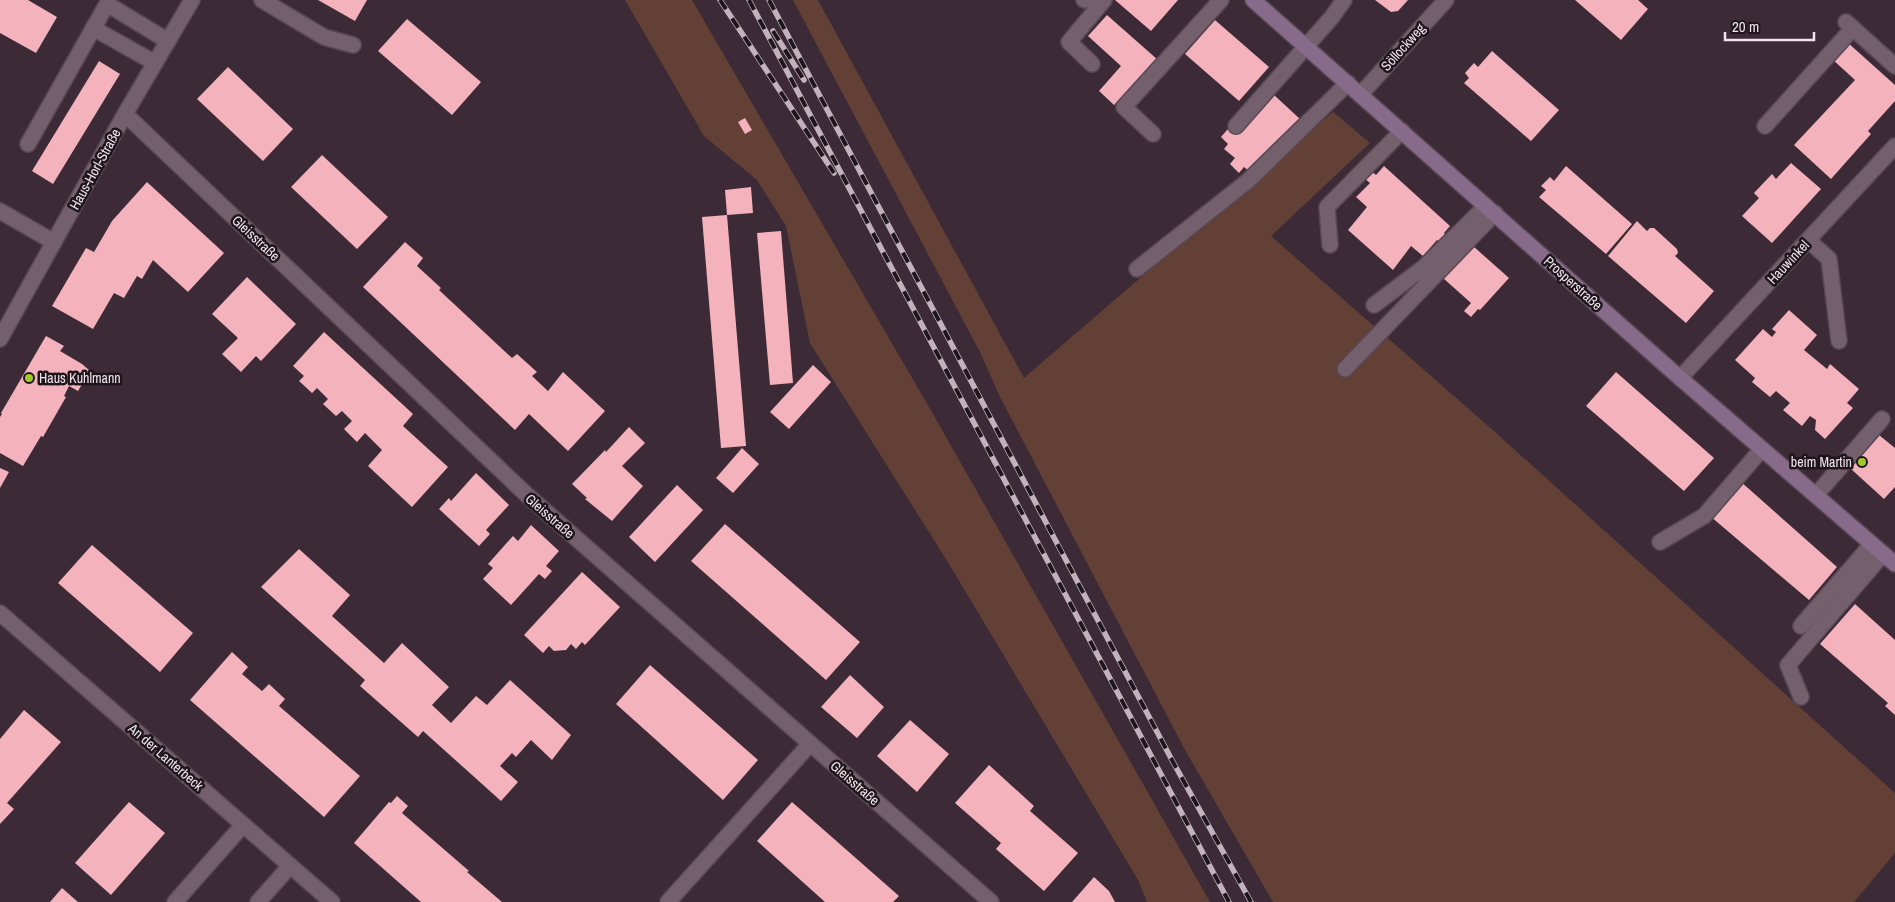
<svg xmlns="http://www.w3.org/2000/svg" width="1895" height="902" font-family="'Archivo Narrow',sans-serif">
	<style>
		.green { fill: #624036 }
		.building { fill: #f4b2bc }
		.lines { fill: none; stroke-linecap: round; stroke-linejoin: round }
		.lane-casing { stroke: #584853; stroke-width: 18 }
		.street-casing { stroke: #584853; stroke-width: 18 }
		.secondary-casing { stroke: #584853; stroke-width: 18 }
		.lane { stroke: #745f6c; stroke-width: 15 }
		.street { stroke: #745f6c; stroke-width: 15 }
		.secondary { stroke: #886a8b; stroke-width: 15 }
		.rail-casing { stroke: #c1b2bb; stroke-width: 5.5 }
		.rail { stroke: #1e161b; stroke-width: 4; stroke-dasharray: 11; stroke-linecap: butt }
		.poi-dot { fill: #a1c929; stroke: #1e161b; stroke-width: 2 }
		.labels { text-anchor: middle; stroke-width: 5; stroke-linejoin: round; paint-order: stroke }
		.street-label { font-size: 14px; fill: #f0e3eb; stroke: #1e161b }
		.poi-label { font-size: 14px; fill: #f0e3eb; stroke: #1e161b; text-anchor: start }
	</style>
	<rect width="100%" height="100%" fill="#3c2a36"/>
	<path class="green" d="M 625,0 L 692,0 L 929,407 L 1210,902 L 1147,902 L 1138,880 L 949,564 L 810,343 L 786,226 L 757,180 L 704,136 Z
		M 793,0 L 818,0 L 1024,378 L 1333,112 L 1370,143 L 1271,236 L 1494,431 L 1895,793 L 1895,853 L 1854,902 L 1273,902 L 1185,750 L 1000,397 L 980,352 Z"/>
	<path class="building" d="M 0,0 L 28,0 L 57,17 L 36,53 L 0,33 Z
		M 318,0 L 367,0 L 355,21 Z
		M 1115,0 L 1178,0 L 1151,31 Z
		M 1375,0 L 1408,0 L 1398,11 L 1391,12 Z
		M 1575,0 L 1638,0 L 1648,9 L 1621,40 Z
		M 1107,15 L 1158,60 L 1114,105 L 1099,91 L 1121,66 L 1088,36 Z
		M 407,19 L 481,82 L 452,115 L 378,51 Z
		M 1215,20 L 1269,67 L 1239,101 L 1185,54 Z
		M 1847,42 L 1895,85 L 1895,101 L 1868,131 L 1871,134 L 1831,179 L 1794,145 L 1855,80 L 1832,59 Z
		M 1492,51 L 1559,110 L 1531,141 L 1464,83 L 1469,78 L 1465,73 L 1474,63 L 1478,67 Z
		M 99,61 L 120,74 L 53,184 L 32,171 Z
		M 228,67 L 293,129 L 263,161 L 197,99 Z
		M 1273,94 L 1300,119 L 1250,172 L 1244,167 L 1239,173 L 1230,164 L 1235,158 L 1224,149 L 1228,144 L 1221,137 L 1233,123 Z
		M 745,118 L 752,130 L 745,134 L 738,122 Z
		M 322,155 L 388,217 L 357,249 L 291,187 Z
		M 1791,163 L 1821,189 L 1772,243 L 1742,216 L 1759,198 L 1754,193 L 1772,174 L 1776,179 Z
		M 1384,166 L 1450,226 L 1444,233 L 1448,237 L 1442,244 L 1437,240 L 1423,256 L 1411,246 L 1393,270 L 1348,230 L 1367,207 L 1356,197 L 1370,183 L 1364,178 L 1371,171 L 1376,175 Z
		M 1566,166 L 1632,224 L 1606,254 L 1539,197 L 1546,190 L 1541,186 L 1550,177 L 1554,181 Z
		M 147,182 L 224,253 L 188,292 L 153,260 L 142,279 L 137,276 L 124,298 L 114,293 L 93,329 L 52,306 L 86,248 L 94,252 L 112,221 Z
		M 751,187 L 753,213 L 727,215 L 725,190 Z
		M 727,215 L 746,446 L 721,448 L 702,217 Z
		M 1637,221 L 1647,231 L 1650,228 L 1654,228 L 1677,249 L 1678,253 L 1675,256 L 1714,291 L 1686,323 L 1608,256 Z
		M 781,231 L 793,383 L 770,385 L 757,233 Z
		M 405,242 L 423,258 L 417,266 L 441,288 L 439,290 L 512,358 L 517,354 L 537,372 L 532,376 L 548,391 L 563,372 L 605,411 L 568,451 L 529,414 L 515,430 L 363,287 Z
		M 1473,246 L 1509,278 L 1480,310 L 1478,309 L 1471,317 L 1464,311 L 1471,303 L 1443,278 Z
		M 247,277 L 296,324 L 261,361 L 256,356 L 241,372 L 222,354 L 238,338 L 212,314 Z
		M 1789,310 L 1817,335 L 1804,350 L 1827,369 L 1830,364 L 1859,389 L 1847,403 L 1853,408 L 1825,439 L 1815,430 L 1816,420 L 1810,416 L 1802,426 L 1783,410 L 1790,403 L 1776,391 L 1770,397 L 1752,382 L 1755,378 L 1735,360 L 1763,329 L 1772,337 L 1776,332 L 1772,329 Z
		M 324,332 L 413,414 L 403,426 L 448,467 L 412,507 L 368,466 L 382,450 L 365,433 L 357,442 L 344,429 L 352,421 L 342,411 L 336,416 L 323,404 L 328,399 L 317,388 L 312,393 L 299,381 L 304,376 L 293,366 Z
		M 46,336 L 64,346 L 60,351 L 82,364 L 89,370 L 89,373 L 78,391 L 69,386 L 64,396 L 66,397 L 43,437 L 41,436 L 23,466 L 0,453 L 0,417 L 2,414 L 1,413 Z
		M 813,365 L 831,382 L 789,429 L 770,412 Z
		M 1616,372 L 1714,458 L 1684,491 L 1586,406 Z
		M 629,427 L 645,443 L 622,466 L 643,486 L 612,521 L 585,499 L 587,498 L 572,484 L 605,450 L 606,452 Z
		M 1879,435 L 1895,448 L 1895,487 L 1884,499 L 1850,468 Z
		M 742,448 L 759,464 L 733,493 L 716,478 Z
		M 0,468 L 9,472 L 0,488 Z
		M 476,473 L 509,505 L 486,530 L 490,534 L 479,546 L 439,509 L 449,498 L 451,501 Z
		M 1740,481 L 1837,567 L 1809,600 L 1710,516 Z
		M 677,485 L 703,510 L 655,562 L 629,537 Z
		M 725,524 L 860,642 L 826,680 L 691,561 Z
		M 531,525 L 559,551 L 546,566 L 552,571 L 545,579 L 539,574 L 511,605 L 483,579 L 493,568 L 488,564 L 513,536 L 518,541 Z
		M 92,545 L 193,633 L 160,672 L 58,583 Z
		M 299,549 L 350,595 L 332,616 L 384,663 L 402,643 L 449,687 L 432,705 L 451,723 L 476,696 L 487,705 L 510,680 L 571,735 L 552,760 L 531,740 L 516,757 L 512,753 L 500,766 L 518,782 L 501,801 L 423,731 L 418,737 L 360,686 L 365,680 L 261,587 Z
		M 582,572 L 620,607 L 585,645 L 582,642 L 576,649 L 571,644 L 566,650 L 554,651 L 549,646 L 543,653 L 524,635 Z
		M 1855,604 L 1895,640 L 1895,715 L 1885,706 L 1888,703 L 1820,644 Z
		M 232,652 L 248,667 L 242,674 L 262,691 L 269,684 L 285,699 L 279,706 L 360,776 L 324,817 L 190,700 Z
		M 650,665 L 758,760 L 723,800 L 616,704 Z
		M 850,675 L 884,707 L 857,738 L 821,707 Z
		M 24,710 L 61,742 L 7,803 L 14,809 L 0,824 L 0,739 Z
		M 910,720 L 949,754 L 917,792 L 877,756 Z
		M 989,765 L 1034,806 L 1030,811 L 1078,853 L 1044,891 L 996,849 L 1001,843 L 955,803 Z
		M 397,796 L 408,806 L 402,813 L 469,871 L 467,872 L 502,902 L 421,902 L 354,843 L 389,802 L 391,803 Z
		M 129,802 L 165,833 L 111,895 L 75,863 Z
		M 792,802 L 899,896 L 893,902 L 825,902 L 757,841 Z
		M 1094,877 L 1109,891 L 1115,902 L 1072,902 Z
		M 62,888 L 78,902 L 50,902 Z"/>
	<g class="lines">
		<g class="lane-casing">
			<path id="lane" d="M 262,0 L 324,37 L 353,45
				M 1084,0 L 1086,0
				M 1846,22 L 1895,66
				M 93,28 L 155,63
				M 1092,64 L 1069,42 L 1104,0
				M 1236,126 L 1332,17 L 1344,0
				M 1765,126 L 1853,28
				M 1153,134 L 1124,107 L 1221,0
				M 28,144 L 107,4 L 168,41
				M 0,211 L 54,242
				M 1808,240 L 1829,259 L 1839,341
				M 1330,245 L 1327,207 L 1402,131
				M 1137,269 L 1249,180 L 1348,83
				M 1374,305 L 1423,268 L 1486,206
				M 1345,369 L 1495,213
				M 1816,495 L 1882,419
				M 1660,542 L 1704,516 L 1762,449
				M 1801,626 L 1872,544
				M 1801,697 L 1788,665 L 1883,554
				M 175,902 L 243,825
				M 258,902 L 290,866
				M 668,902 L 810,744"/>
		</g>
		<g class="street-casing">
			<path id="street" d="M 1360,95 L 1446,0
				M 125,114 L 528,496 L 991,902
				M 0,339 L 125,114 L 192,0
				M 1680,378 L 1895,146
				M 0,613 L 332,902"/>
		</g>
		<g class="secondary-casing">
			<path id="secondary" d="M 1253,0 L 1680,378 L 1895,564"/>
		</g>
		<use href="#lane" class="lane"/>
		<use href="#street" class="street"/>
		<use href="#secondary" class="secondary"/>
		<g class="rail-casing">
			<path id="rail" d="M 720,0 L 834,173
				M 749,0 L 1229,902
				M 769,0 L 1173,762 L 1251,902
				M 773,31 L 804,80"/>
		</g>
		<use href="#rail" class="rail"/>
	</g>
	<g class="poi-dot">
		<circle cx="29" cy="378" r="5"/>
		<circle cx="1862" cy="462" r="5"/>
	</g>
	<g class="labels">
		<g class="street-label">
			<text transform="translate(1403 47) rotate(-48)" y="5">Söllockweg</text>
			<text transform="translate(95 169) rotate(-61)" y="5">Haus-Horl-Straße</text>
			<text transform="translate(256 238) rotate(43)" y="5">Gleisstraße</text>
			<text transform="translate(1788 262) rotate(-47)" y="5">Hauwinkel</text>
			<text transform="translate(1573 283) rotate(42)" y="5">Prosperstraße</text>
			<text transform="translate(550 516) rotate(41)" y="5">Gleisstraße</text>
			<text transform="translate(166 757) rotate(41)" y="5">An der Lanterbeck</text>
			<text transform="translate(855 783) rotate(41)" y="5">Gleisstraße</text>
		</g>
		<g class="poi-label">
			<text x="39" y="383">Haus Kuhlmann</text>
			<text x="1852" y="467" text-anchor="end">beim Martin</text>
		</g>
	</g>
	<path d="M1725 32v8h89v-8" fill="none" stroke="#f0e3eb" stroke-width="2.5"/>
	<text x="1732" y="32" font-size="15" fill="#f0e3eb" stroke="#1e161b" stroke-width="4" paint-order="stroke">20 m</text>
</svg>
